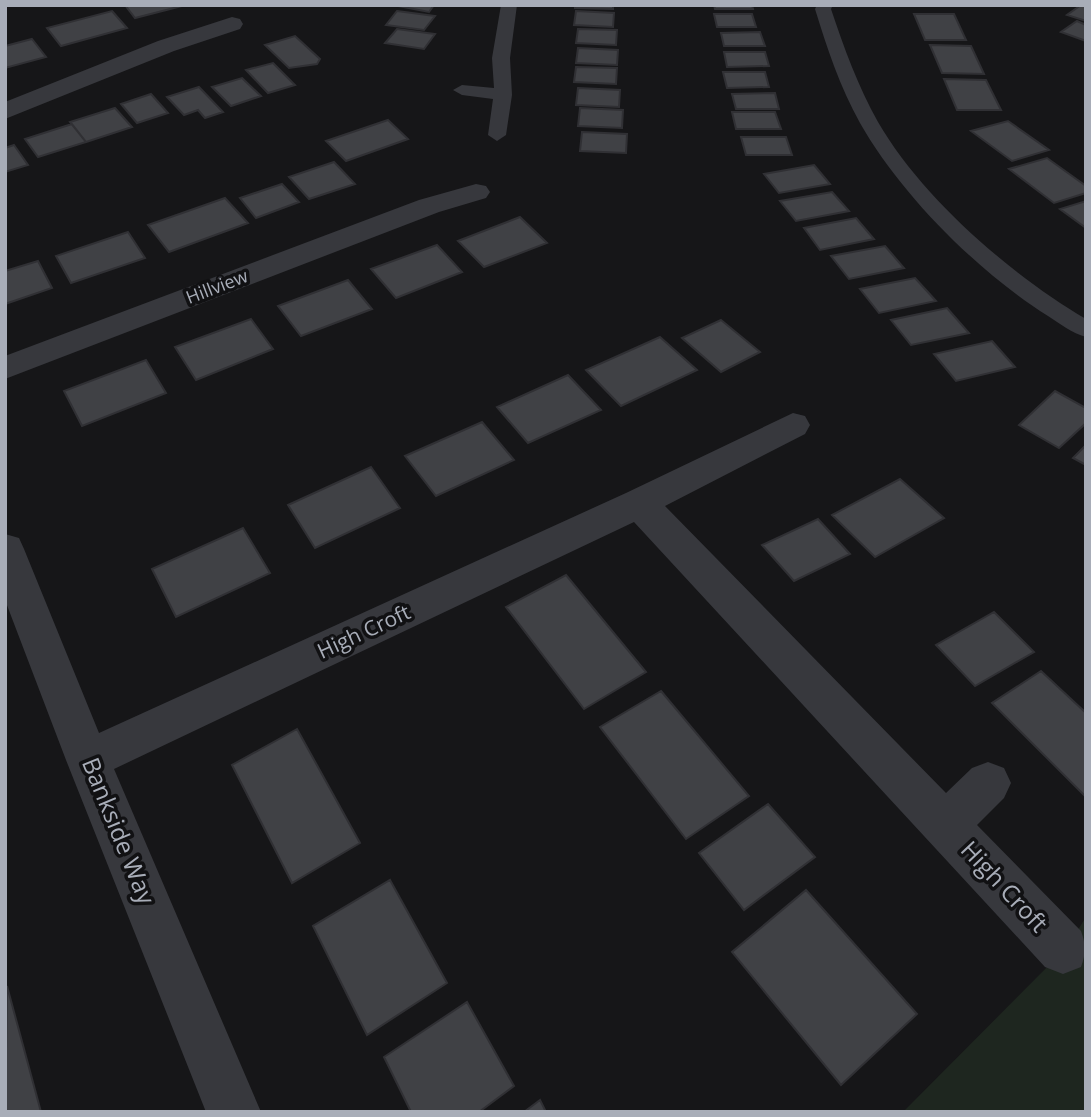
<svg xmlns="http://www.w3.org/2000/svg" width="1091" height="1117" font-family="'Open Sans',sans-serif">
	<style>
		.green { fill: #1e261f }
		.building { fill: #404145; stroke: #303034; stroke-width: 2 }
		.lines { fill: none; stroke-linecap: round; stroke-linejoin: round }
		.service { fill: #37383d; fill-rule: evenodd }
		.minor { fill: #37383d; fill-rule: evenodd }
		.labels { text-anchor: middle; stroke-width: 7; stroke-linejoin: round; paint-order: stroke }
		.far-street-label { font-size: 18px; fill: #a8adb8; stroke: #111113 }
		.street-label { font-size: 21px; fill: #a8adb8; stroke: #111113 }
		.near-street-label { font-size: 24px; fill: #a8adb8; stroke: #111113 }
	</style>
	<rect width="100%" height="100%" fill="#161618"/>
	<path class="green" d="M 1086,917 L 1086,1112 L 903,1112 L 1067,947 Z"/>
	<path class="building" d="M 125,5 L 181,5 L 182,6 L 135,18 Z
		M 393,5 L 434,5 L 429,12 Z
		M 575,5 L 613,5 L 613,9 L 575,8 Z
		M 714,5 L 752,5 L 753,9 L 715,9 Z
		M 1081,5 L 1086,6 L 1086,21 L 1067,15 Z
		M 112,11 L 127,28 L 61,46 L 47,28 Z
		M 397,11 L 435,16 L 424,30 L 386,25 Z
		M 576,11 L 614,13 L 613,27 L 574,25 Z
		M 714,14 L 752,14 L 756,27 L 717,27 Z
		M 914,14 L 954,14 L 966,40 L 925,40 Z
		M 1077,21 L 1086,25 L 1086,41 L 1061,32 Z
		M 397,29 L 435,34 L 424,49 L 385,43 Z
		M 578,29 L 617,30 L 616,45 L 576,43 Z
		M 760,32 L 765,46 L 724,46 L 721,33 Z
		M 295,36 L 320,59 L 317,64 L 289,68 L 265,45 Z
		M 32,39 L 46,57 L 5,68 L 5,46 Z
		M 930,45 L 971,46 L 984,74 L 942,73 Z
		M 578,48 L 618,50 L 617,65 L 576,63 Z
		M 724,52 L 765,52 L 769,66 L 727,67 Z
		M 273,63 L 295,85 L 268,93 L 246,70 Z
		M 576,67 L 617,68 L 616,84 L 574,82 Z
		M 723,72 L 765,72 L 769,87 L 727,88 Z
		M 242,78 L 261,96 L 231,106 L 212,87 Z
		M 944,79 L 986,80 L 1001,110 L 957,110 Z
		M 199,87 L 223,112 L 205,118 L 198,110 L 184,115 L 167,97 Z
		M 578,88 L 620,90 L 619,107 L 576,105 Z
		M 775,93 L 779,109 L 736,109 L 732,94 Z
		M 151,94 L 168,113 L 137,123 L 121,104 Z
		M 115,108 L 132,127 L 86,142 L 70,122 Z
		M 580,108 L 623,110 L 622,128 L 578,126 Z
		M 732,112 L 775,112 L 781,129 L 736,129 Z
		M 388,120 L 408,139 L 346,161 L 326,141 Z
		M 1008,121 L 1049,150 L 1012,161 L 971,131 Z
		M 72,124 L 86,142 L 38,157 L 25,139 Z
		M 582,132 L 627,134 L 626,153 L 580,151 Z
		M 741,137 L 786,137 L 792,155 L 746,155 Z
		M 14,145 L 28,165 L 5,172 L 5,148 Z
		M 1047,158 L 1086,186 L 1086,193 L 1054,203 L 1009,169 Z
		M 334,162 L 355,184 L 309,199 L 289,177 Z
		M 814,165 L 830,184 L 779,193 L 764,174 Z
		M 282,184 L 299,202 L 256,218 L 240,198 Z
		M 832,192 L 849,211 L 796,221 L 780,201 Z
		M 225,198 L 248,223 L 169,252 L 148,225 Z
		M 1086,201 L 1086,228 L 1060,209 Z
		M 520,217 L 547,243 L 484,267 L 458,241 Z
		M 856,218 L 874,239 L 820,250 L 804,228 Z
		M 128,232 L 145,258 L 71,283 L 56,256 Z
		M 437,245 L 462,272 L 396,298 L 371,269 Z
		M 885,246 L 904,268 L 849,279 L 831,256 Z
		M 38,261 L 52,288 L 5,304 L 5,271 Z
		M 915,278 L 936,301 L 879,313 L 860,289 Z
		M 348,280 L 372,309 L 301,336 L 278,306 Z
		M 947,308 L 969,333 L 911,345 L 891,320 Z
		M 251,319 L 273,349 L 196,380 L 175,347 Z
		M 721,320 L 760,352 L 721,372 L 682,338 Z
		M 660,337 L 697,370 L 621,406 L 586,370 Z
		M 992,341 L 1015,367 L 956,381 L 934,354 Z
		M 146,360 L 166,393 L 82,426 L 64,391 Z
		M 568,375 L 601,410 L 528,443 L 497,407 Z
		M 1055,391 L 1086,408 L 1086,423 L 1059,448 L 1019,425 Z
		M 482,422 L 514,460 L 436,496 L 405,456 Z
		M 1086,445 L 1086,465 L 1073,458 Z
		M 371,467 L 400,508 L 315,548 L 288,505 Z
		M 900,479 L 944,518 L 875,557 L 832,515 Z
		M 818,519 L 850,554 L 794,581 L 762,545 Z
		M 243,528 L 270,573 L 176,617 L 152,569 Z
		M 566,575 L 646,672 L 584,709 L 506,607 Z
		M 994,612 L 1034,652 L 975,686 L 936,645 Z
		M 1041,671 L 1086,713 L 1086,797 L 992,703 Z
		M 661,691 L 749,796 L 686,839 L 600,727 Z
		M 297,729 L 360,843 L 292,883 L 232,765 Z
		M 768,804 L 815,857 L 744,910 L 699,853 Z
		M 390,880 L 447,983 L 367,1035 L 313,926 Z
		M 806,890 L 917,1014 L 841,1085 L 732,952 Z
		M 7,986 L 41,1112 L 5,1112 Z
		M 467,1002 L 514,1086 L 479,1112 L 411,1112 L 384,1057 Z
		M 540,1100 L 546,1112 L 524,1112 Z"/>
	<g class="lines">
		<path class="service" d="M 501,5 L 517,5 L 510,58 L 512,95 L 506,135 L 497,141 L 488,135 L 493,99 L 462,95 L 453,90 L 462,85 L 494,88 L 492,58 Z
			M 817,5 L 833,5 L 831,9 C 844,48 858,86 878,122 C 922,198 1011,275 1086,319 L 1086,337 C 1072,333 1060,324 1048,316 C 978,272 901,195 860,123 C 840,87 827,48 815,9 Z"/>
		<path class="minor" d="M 232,17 L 240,19 L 243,24 L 240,29 L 174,51 L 5,119 L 5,102 L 158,41 Z
			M 476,184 L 486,186 L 490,192 L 486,198 L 439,212 L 5,379 L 5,356 L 419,200 Z
			M 793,413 L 805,416 L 810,425 L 805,434 L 665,506 L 946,793 L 972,768 L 988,762 L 1004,768 L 1011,783 L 1004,798 L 977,825 L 1081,931 C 1086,945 1086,953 1081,967 L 1063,974 L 1045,967 L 634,522 L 114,769 L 261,1112 L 206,1112 L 66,760 L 5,600 L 5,534 L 19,538 L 24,549 L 99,733 L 626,493 Z"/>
	</g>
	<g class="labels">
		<g class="far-street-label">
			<text transform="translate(217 287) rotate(-21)" y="6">Hillview</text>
		</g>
		<g class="street-label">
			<text transform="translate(364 632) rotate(-25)" y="7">High Croft</text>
		</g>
		<g class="near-street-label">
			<text transform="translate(118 831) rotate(68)" y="8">Bankside Way</text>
			<text transform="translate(1004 887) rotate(47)" y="8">High Croft</text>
		</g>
	</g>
	<rect width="1091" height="1117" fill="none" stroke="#a8adb8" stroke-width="14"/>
</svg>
